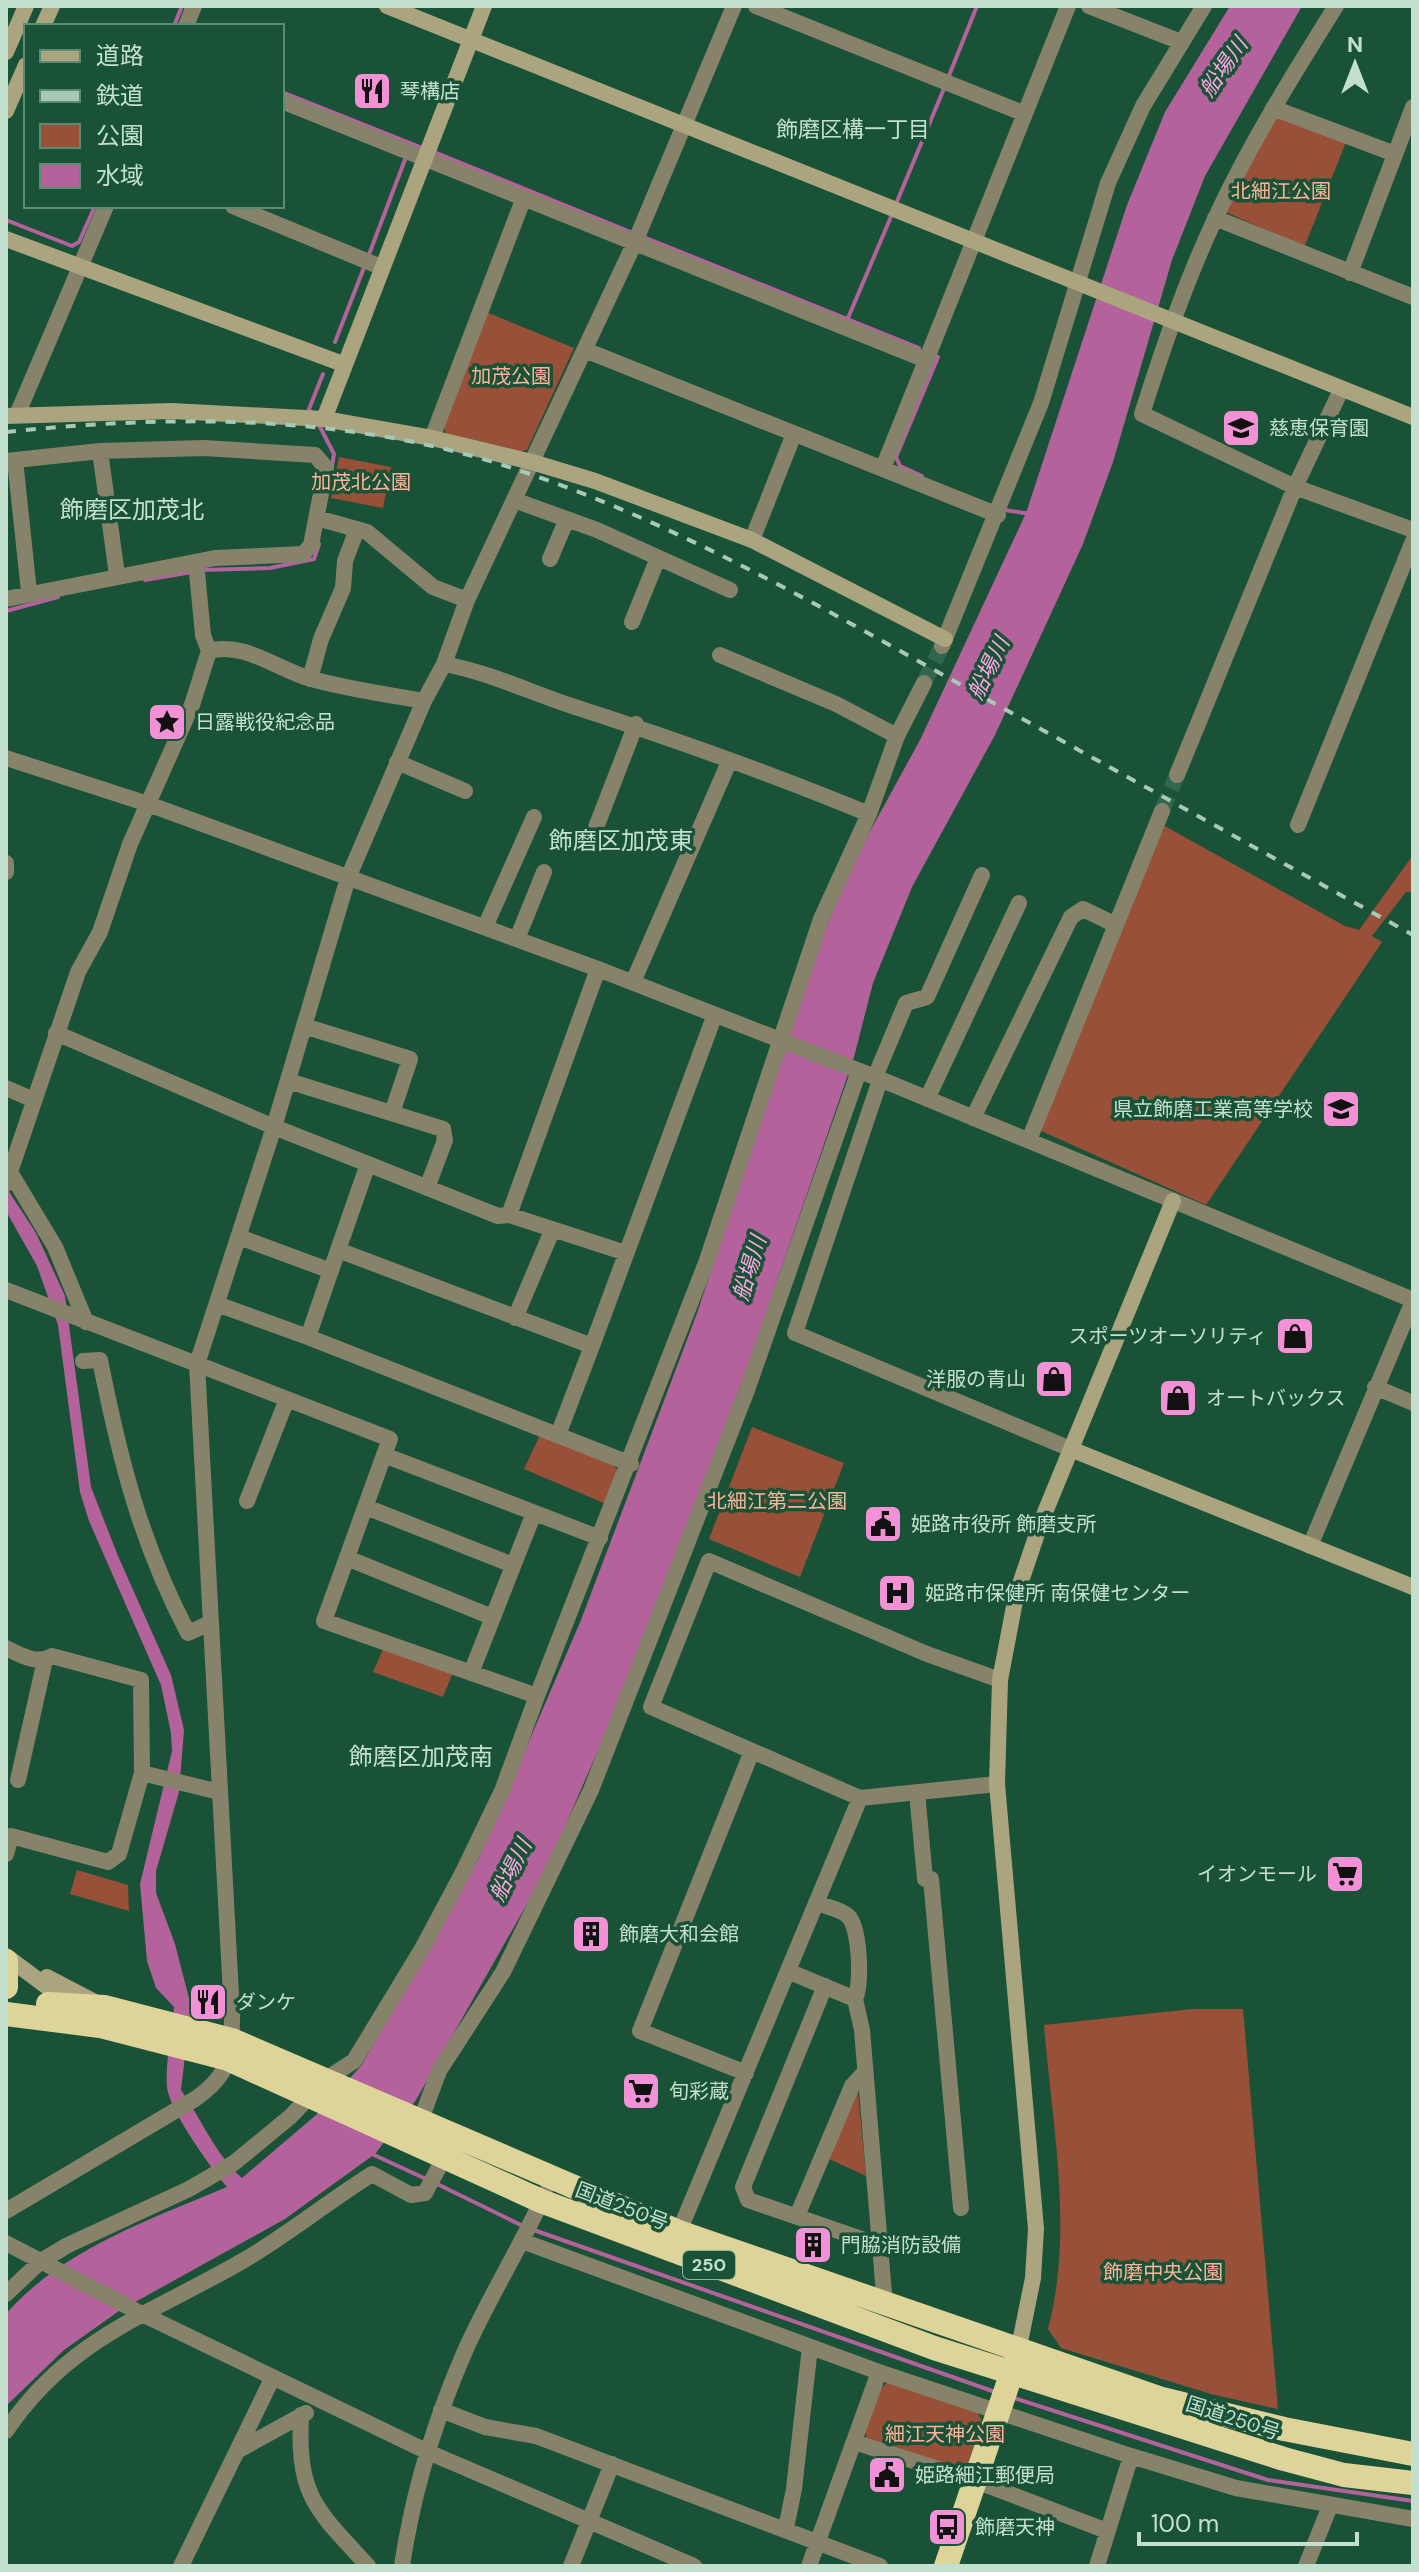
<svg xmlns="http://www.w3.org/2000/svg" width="1419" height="2572" font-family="'DM Sans','Noto Sans JP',sans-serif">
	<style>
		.green { fill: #985038 }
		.water { fill: #b4629c }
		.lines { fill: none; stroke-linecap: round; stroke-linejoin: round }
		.stream { stroke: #b4629c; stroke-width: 4 }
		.street-tunnel { stroke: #32674e; stroke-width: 16; stroke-dasharray: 16 8; stroke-linecap: butt }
		.street { stroke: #87836b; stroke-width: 16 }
		.secondary { stroke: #aaa47f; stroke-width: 16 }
		.highway { stroke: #ded49a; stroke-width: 24 }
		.rail { stroke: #a7c9b5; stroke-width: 4; stroke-dasharray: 10 10; stroke-linecap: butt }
		.labels { text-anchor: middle; stroke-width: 7; stroke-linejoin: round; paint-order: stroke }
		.shield { fill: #195237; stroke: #90b5a1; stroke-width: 2 }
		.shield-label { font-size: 18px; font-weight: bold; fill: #c3e0ce }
		.poi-label { font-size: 20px; fill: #c3e0ce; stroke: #195237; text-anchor: start }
		.park-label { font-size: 20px; fill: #fdb29a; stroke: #195237 }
		.street-label { font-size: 20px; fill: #c3e0ce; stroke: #195237 }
		.water-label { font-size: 22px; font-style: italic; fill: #fea7e3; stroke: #195237 }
		.neighbourhood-label { font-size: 22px; fill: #c3e0ce; stroke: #195237 }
		.quarter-label { font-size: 24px; fill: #c3e0ce; stroke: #195237 }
	</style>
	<rect width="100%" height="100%" fill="#195237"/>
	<path class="green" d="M 1277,116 L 1346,142 L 1304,248 L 1226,212 L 1227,203 Z
		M 486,312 L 574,348 L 527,450 L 517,452 L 446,434 L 443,425 Z
		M 339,457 L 391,467 L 383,508 L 331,498 Z
		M 1161,824 L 1345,926 L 1359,930 L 1413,855 L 1413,892 L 1406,892 L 1372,936 L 1382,942 L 1206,1205 L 1039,1130 Z
		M 752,1427 L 844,1463 L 800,1577 L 709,1539 Z
		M 540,1435 L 612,1463 L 618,1472 L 606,1504 L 524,1469 Z
		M 383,1649 L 453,1672 L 443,1697 L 373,1672 Z
		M 77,1870 L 128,1885 L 129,1911 L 70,1894 Z
		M 1192,2009 L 1243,2009 L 1278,2409 L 1211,2394 L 1061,2348 L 1048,2329 C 1074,2231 1052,2125 1044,2025 Z
		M 858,2092 L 866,2176 L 827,2158 L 851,2099 Z
		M 888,2382 L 978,2412 L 982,2422 L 967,2467 L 958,2471 L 867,2440 C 862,2426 875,2391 888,2382 Z"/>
	<path class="water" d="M 1230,6 L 1302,6 L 1205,176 L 1172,260 L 1113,462 L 1083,544 L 995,735 L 912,887 L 873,983 L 854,1057 L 748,1365 L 620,1700 L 545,1872 L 416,2100 L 375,2154 L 285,2219 L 119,2311 L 64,2350 L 6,2406 L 6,2314 C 61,2250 151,2219 227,2187 C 211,2168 169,2110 167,2087 C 165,2062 172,2032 174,2007 L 156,1988 L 147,1961 L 140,1884 L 172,1751 L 171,1733 L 161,1685 L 89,1521 L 80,1492 L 58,1325 L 37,1266 L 6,1211 L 6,1187 L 36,1233 L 65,1296 L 91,1487 L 118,1556 L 171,1675 L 184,1730 L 179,1792 L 156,1871 L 156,1893 L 175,1944 L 191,2006 L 181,2090 C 202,2120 215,2154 242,2178 L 316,2115 L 361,2066 L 478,1860 L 581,1620 L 696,1316 L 826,928 L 857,855 L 920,740 L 1026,513 L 1127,205 L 1165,112 Z"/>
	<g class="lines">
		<path class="stream" d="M 174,26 L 182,6
			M 948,78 L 977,6
			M 282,92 L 425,149
			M 434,152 L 633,233
			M 896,204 L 945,86
			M 6,220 L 72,246 L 79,242 L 95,206
			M 641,236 L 919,348
			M 368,257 L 406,157
			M 848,318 L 893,212
			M 335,342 L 365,265
			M 311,412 L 309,409 L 323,374
			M 318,423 L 334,454 L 332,466
			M 922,476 L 900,466 L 896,457 L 938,357 L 934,355
			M 1004,510 L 1031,514
			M 200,570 L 270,568 L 314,559 L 319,544
			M 145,580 L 192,572
			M 6,611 L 58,597
			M 372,2154 L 426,2179
			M 433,2182 L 523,2226
			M 531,2229 L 998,2393
			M 1014,2398 L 1268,2480 L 1413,2501"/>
		<path class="street-tunnel" d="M 924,683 L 942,646
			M 1162,811 L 1177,775"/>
		<path class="street" d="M 756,6 L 1025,114
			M 1089,6 L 1181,42
			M 1336,6 C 1293,75 1249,145 1215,219 C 1185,283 1163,348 1142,414 L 1295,487 L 1413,530
			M 186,26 L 194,6
			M 282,101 L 926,360
			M 1273,108 L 1395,154
			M 233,206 L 381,267
			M 1215,218 L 1413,297
			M 1350,273 L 1413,107
			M 585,350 L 998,515
			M 17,415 L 106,206
			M 432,438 L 523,200
			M 100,451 L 117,575
			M 15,460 L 29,592
			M 6,461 L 100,451 L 204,448 L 315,455 L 326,468 L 311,545 L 303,554 L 215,558 L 6,599
			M 883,468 L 1068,6
			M 514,500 L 597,530 L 730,590
			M 317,518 L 367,532 L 433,587 L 467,600
			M 752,540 L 794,434
			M 550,559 L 567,519
			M 196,562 L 203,635 L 209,651
			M 632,622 L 658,558
			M 942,646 L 1041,403 L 1108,183 L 1143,106 L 1204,6
			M 720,655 L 836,704 L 897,736
			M 444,664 C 487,672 525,690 566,704 C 668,737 770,773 869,814
			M 310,679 L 321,639 L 343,588 L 345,561 L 356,532
			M 6,758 L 148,804 L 598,969 L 875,1077 L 1413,1300
			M 397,762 L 465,791
			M 1177,775 L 1295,487 L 1341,390
			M 1298,825 L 1413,541
			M 590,843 L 636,724
			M 6,863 L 6,872
			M 485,927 L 534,817
			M 517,939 L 544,872
			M 633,982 L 729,762
			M 304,1026 L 410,1059 L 392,1113
			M 56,1033 L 274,1127 L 368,1164 L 338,1250
			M 875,1077 L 906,1003 L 927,997 L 982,875
			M 880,1080 L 795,1333 L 1073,1450
			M 288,1081 L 443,1129 L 445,1140 L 427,1188
			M 6,1088 L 34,1100
			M 927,1099 L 1019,903
			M 973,1118 L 1071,917 L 1083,909 L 1116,925
			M 1029,1140 L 1162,811
			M 368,1164 L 498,1216 L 509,1215 L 626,1253
			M 7,1167 L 55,1247 L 86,1322
			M 6,1184 L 78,972 L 100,932 L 130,844 L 192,705 L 209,651 C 243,641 277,669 308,678 C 346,689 385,694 424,701
			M 509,1215 L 598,969
			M 239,1237 L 331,1271
			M 6,1290 L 390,1439 L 384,1455 L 600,1538
			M 217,1304 L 308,1337 L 338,1250 L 592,1346 L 714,1017
			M 515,1318 L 552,1231
			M 308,1337 L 631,1464
			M 83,1361 L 100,1360 C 120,1460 140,1541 188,1633 L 210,1623
			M 1375,1387 L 1413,1403
			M 558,1435 L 592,1346
			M 384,1455 L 324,1621 L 537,1696
			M 247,1501 L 287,1399
			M 366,1507 L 513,1565
			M 1310,1546 L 1413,1301
			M 347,1558 L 492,1617
			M 6,1648 C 20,1655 37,1665 52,1656 L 141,1680 L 142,1773 L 119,1854 L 108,1862 L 11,1836 L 6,1854
			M 471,1673 L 534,1513
			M 142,1773 L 219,1792
			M 18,1780 L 45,1660
			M 997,1784 L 860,1798 L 651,1707 L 709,1561 L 927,1654 L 1000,1680
			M 917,1792 L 925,1879 L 931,1879 L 961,2208
			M 817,1903 C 826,1907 841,1909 848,1916 C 860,1927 862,1984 855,1999
			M 790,1972 L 855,1999 L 862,2030 L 885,2306
			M 825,1986 L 743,2187 L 748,2200 L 879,2245
			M 746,2073 L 640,2031 L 752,1751
			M 417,2130 L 439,2071 L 503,1972 L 591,1790 L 747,1390 L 859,1071
			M 6,2211 L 195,2099 C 231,2074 232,2055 232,2013 L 197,1364 L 274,1127 L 348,878 L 424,701 L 444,664 L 467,600 L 635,242 L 734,6
			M 797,2216 L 852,2086 L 864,2073
			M 676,2239 L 860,1798
			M 522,2241 L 879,2372 L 1131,2456 L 1236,2488 L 1413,2519
			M 6,2243 L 140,2313 L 428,2452 L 694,2566
			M 6,2294 L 41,2261 L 68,2245 L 189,2189 L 234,2163 L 291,2116 L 326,2079 L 354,2061 L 422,1949 L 463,1872 L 502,1791 L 537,1696 L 706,1263 L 821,919 L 869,814 L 897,736 L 924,683
			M 441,2410 L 485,2427 L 536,2436 L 880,2566
			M 301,2415 C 297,2497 316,2509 368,2566
			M 6,2431 C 70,2336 154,2313 246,2259 C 290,2233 329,2201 372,2174 L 411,2195 L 425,2193 L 445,2156
			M 854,2442 L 976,2481 L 1107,2531
			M 237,2451 L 306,2413
			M 786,2528 L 794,2489 L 810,2347
			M 181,2566 L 273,2377
			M 402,2566 C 413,2491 435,2420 465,2351 C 489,2297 521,2247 545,2193
			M 571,2566 L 612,2464
			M 809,2566 L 879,2372
			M 1097,2566 L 1131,2456
			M 1306,2566 L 1330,2506"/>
		<path class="secondary" d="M 387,6 L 1413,417
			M 43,26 L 52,6
			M 6,52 L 26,6
			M 6,111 L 26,65
			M 6,239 L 343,364
			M 6,416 L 172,411 L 324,419 L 432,438 L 532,462 L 595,481 L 752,540 L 945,639
			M 324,419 L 484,6
			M 1073,1450 L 1413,1587
			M 6,1956 L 70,2004
			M 47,1977 L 97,2003
			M 1018,2352 L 1033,2278 L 1036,2229 L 997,1784 L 1000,1680 L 1016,1596 L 1041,1522 L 1173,1201"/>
		<path class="highway" d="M 6,1961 L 6,1987
			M 48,2004 L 105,2007 L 232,2040 L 679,2232 L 1162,2399 L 1284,2429 L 1413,2454
			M 6,2014 L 100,2026 L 228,2059 L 541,2201 L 934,2348 L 1284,2459 L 1344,2475 L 1413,2483
			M 946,2566 L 1016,2360"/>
		<path class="rail" d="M 6,432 C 168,415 335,414 493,462 C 659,513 812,602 963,686 C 1113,769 1263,852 1413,935"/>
	</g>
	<defs>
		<g id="restaurant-square" transform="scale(2)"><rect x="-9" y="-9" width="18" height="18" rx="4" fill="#f391d6" stroke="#195237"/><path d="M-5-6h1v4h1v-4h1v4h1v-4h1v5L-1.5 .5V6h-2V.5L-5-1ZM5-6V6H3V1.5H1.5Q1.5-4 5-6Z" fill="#111"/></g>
		<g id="school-square" transform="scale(2)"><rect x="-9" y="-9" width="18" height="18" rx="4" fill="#f391d6" stroke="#195237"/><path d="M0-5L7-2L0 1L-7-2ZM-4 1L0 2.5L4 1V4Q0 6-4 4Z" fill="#111"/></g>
		<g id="sight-square" transform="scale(2)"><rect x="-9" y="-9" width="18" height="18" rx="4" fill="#f391d6" stroke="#195237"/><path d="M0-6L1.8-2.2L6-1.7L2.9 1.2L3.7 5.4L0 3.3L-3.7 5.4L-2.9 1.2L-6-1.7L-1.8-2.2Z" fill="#111"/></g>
		<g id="shop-square" transform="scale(2)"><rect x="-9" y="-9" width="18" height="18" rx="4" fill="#f391d6" stroke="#195237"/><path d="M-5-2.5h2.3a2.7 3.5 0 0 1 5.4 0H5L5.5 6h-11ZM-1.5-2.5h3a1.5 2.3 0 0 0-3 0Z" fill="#111"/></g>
		<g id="civic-square" transform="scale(2)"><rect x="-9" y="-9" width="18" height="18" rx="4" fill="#f391d6" stroke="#195237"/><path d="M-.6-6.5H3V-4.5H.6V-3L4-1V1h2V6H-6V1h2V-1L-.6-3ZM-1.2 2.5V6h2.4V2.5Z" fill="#111"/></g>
		<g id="hospital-square" transform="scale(2)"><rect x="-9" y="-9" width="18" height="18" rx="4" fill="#f391d6" stroke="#195237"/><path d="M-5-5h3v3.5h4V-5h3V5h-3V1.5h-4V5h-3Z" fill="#111"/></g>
		<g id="supermarket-square" transform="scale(2)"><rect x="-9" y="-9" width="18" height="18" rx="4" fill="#f391d6" stroke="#195237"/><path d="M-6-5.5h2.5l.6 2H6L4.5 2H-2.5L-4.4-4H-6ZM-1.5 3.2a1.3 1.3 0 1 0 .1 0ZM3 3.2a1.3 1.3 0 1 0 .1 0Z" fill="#111"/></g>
		<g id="building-square" transform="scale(2)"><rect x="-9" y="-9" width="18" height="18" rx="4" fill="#f391d6" stroke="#195237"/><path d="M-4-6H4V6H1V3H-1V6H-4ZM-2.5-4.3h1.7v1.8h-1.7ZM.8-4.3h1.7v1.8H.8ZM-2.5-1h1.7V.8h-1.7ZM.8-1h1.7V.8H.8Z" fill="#111"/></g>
		<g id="bus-square" transform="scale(2)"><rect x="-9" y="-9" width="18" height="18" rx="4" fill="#f391d6" stroke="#195237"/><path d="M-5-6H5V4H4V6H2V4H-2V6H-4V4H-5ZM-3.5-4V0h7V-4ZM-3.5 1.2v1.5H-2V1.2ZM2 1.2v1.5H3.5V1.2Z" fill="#111"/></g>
	</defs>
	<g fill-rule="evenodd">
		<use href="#restaurant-square" x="372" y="91"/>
		<use href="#school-square" x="1241" y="428"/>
		<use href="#sight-square" x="167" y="722"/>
		<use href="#school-square" x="1341" y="1109"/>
		<use href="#shop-square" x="1295" y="1336"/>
		<use href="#shop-square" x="1054" y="1379"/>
		<use href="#shop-square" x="1178" y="1398"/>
		<use href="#civic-square" x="883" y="1524"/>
		<use href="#hospital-square" x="897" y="1593"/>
		<use href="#supermarket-square" x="1345" y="1874"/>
		<use href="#building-square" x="591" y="1934"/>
		<use href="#restaurant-square" x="208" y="2002"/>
		<use href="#supermarket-square" x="641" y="2091"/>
		<use href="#building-square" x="813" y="2245"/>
		<use href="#civic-square" x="887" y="2475"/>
		<use href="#bus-square" x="947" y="2527"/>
	</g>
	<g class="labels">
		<rect class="shield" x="683" y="2251" width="52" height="28" rx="6"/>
		<g class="shield-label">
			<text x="709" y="2271">250</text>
		</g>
		<g class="poi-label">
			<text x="400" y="98">琴構店</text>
			<text x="1269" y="435">慈恵保育園</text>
			<text x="195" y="729">日露戦役紀念品</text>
			<text x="1313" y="1116" text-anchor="end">県立飾磨工業高等学校</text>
			<text x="1267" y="1343" text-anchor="end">スポーツオーソリティ</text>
			<text x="1026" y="1386" text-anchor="end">洋服の青山</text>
			<text x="1206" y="1405">オートバックス</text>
			<text x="911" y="1531">姫路市役所 飾磨支所</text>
			<text x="925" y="1600">姫路市保健所 南保健センター</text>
			<text x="1317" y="1881" text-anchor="end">イオンモール</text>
			<text x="619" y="1941">飾磨大和会館</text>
			<text x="236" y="2009">ダンケ</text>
			<text x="669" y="2098">旬彩蔵</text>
			<text x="841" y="2252">門脇消防設備</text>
			<text x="915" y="2482">姫路細江郵便局</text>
			<text x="975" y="2534">飾磨天神</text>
		</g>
		<g class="park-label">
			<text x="1281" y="198">北細江公園</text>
			<text x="511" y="383">加茂公園</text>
			<text x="361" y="489">加茂北公園</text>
			<text x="777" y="1508">北細江第二公園</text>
			<text x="1163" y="2279">飾磨中央公園</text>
			<text x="945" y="2441">細江天神公園</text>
		</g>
		<g class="street-label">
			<text transform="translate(622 2206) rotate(21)" y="7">国道250号</text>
			<text transform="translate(1233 2418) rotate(18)" y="7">国道250号</text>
		</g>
		<g class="water-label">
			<text transform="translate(1223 67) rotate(-55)" y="8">船場川</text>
			<text transform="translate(988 668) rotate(-64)" y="8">船場川</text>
			<text transform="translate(749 1268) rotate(-73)" y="8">船場川</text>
			<text transform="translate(510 1870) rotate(-63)" y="8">船場川</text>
		</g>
		<g class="neighbourhood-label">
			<text x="853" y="137">飾磨区構一丁目</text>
		</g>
		<g class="quarter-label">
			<text x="132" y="518">飾磨区加茂北</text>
			<text x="621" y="849">飾磨区加茂東</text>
			<text x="421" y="1765">飾磨区加茂南</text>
		</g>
	</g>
	<rect width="1419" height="2572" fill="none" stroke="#c3e0ce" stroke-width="16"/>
	<rect x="24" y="24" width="260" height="184" fill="#195237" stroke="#5d8b73" stroke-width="2"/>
	<rect x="40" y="50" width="40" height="12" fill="#aaa47f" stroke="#5d8b73" stroke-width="2"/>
	<text x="96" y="64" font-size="24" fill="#c3e0ce">道路</text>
	<rect x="40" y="90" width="40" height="12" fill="#a7c9b5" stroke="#5d8b73" stroke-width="2"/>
	<text x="96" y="104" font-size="24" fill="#c3e0ce">鉄道</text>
	<rect x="40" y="124" width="40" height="24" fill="#985038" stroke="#5d8b73" stroke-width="2"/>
	<text x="96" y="144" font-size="24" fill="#c3e0ce">公園</text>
	<rect x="40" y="164" width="40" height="24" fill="#b4629c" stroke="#5d8b73" stroke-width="2"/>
	<text x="96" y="184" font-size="24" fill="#c3e0ce">水域</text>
	<g transform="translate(1355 64)" stroke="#195237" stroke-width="6" paint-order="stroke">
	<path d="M0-6L14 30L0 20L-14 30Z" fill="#c3e0ce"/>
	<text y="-12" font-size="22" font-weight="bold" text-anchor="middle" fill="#c3e0ce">N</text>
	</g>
	<path d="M1139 2532v12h218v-12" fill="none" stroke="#c3e0ce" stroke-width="4"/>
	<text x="1151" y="2532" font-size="24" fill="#c3e0ce" stroke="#195237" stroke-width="6" paint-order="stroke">100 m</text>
</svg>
